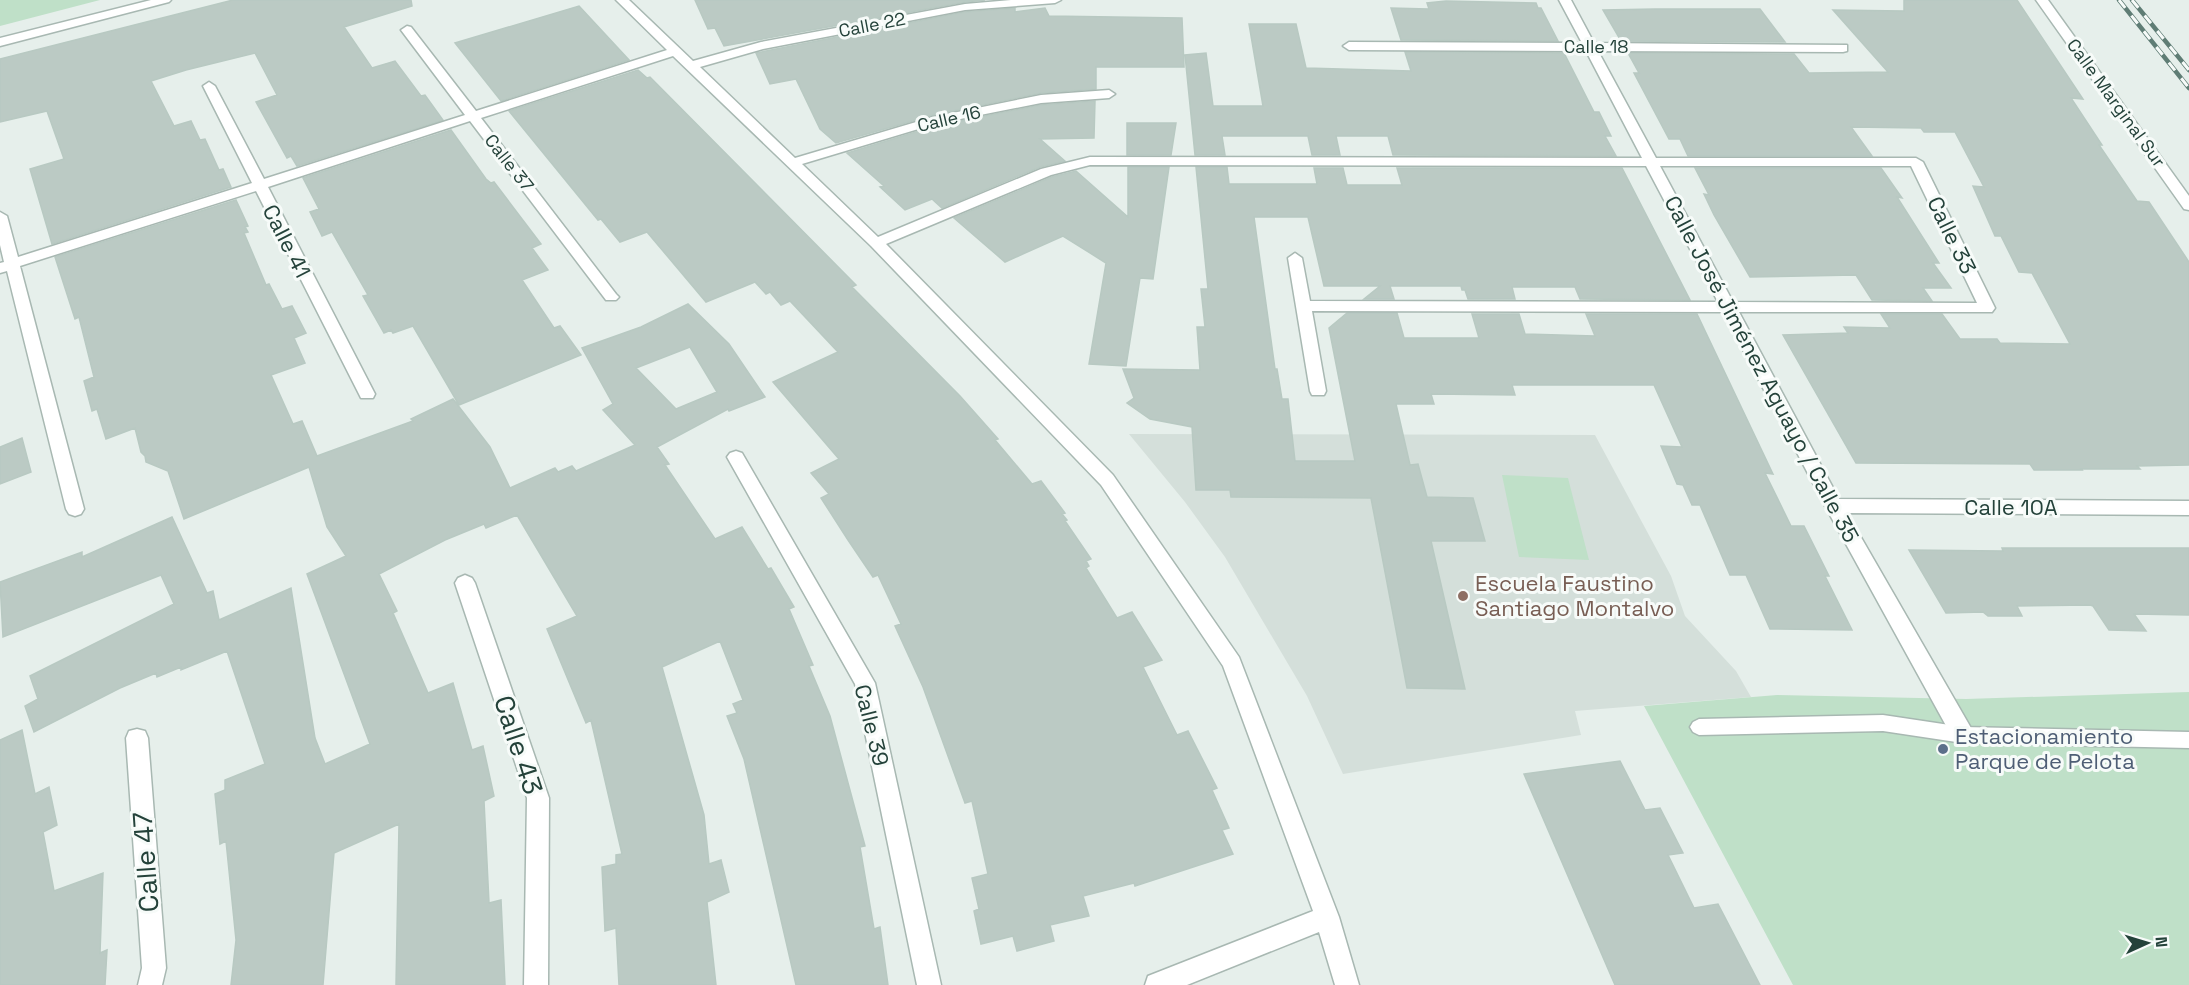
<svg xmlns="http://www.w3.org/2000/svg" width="2189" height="985" font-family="'Space Grotesk',sans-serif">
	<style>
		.built { fill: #d4dfda }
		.green { fill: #bfe0c8 }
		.building { fill: #bbcac4; stroke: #b8c9c2; stroke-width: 1.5; fill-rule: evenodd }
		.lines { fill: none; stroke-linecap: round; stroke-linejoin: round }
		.lane-casing { stroke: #a8b8b2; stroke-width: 3 }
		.street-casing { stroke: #a8b8b2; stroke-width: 3 }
		.lane { fill: #fff; fill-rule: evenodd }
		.street { fill: #fff; fill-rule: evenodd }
		.rail-casing { stroke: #5f7d75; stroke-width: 4.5 }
		.rail { stroke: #f7fbf9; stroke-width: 3; stroke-dasharray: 10; stroke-linecap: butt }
		.education-dot { fill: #8d6e63; stroke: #f7fbf9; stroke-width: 2 }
		.service-dot { fill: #5c6f8a; stroke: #f7fbf9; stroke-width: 2 }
		.labels { text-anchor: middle; stroke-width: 6; stroke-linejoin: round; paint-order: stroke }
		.far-street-label { font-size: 18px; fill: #24423a; stroke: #f7fbf9 }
		.street-label { font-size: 22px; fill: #24423a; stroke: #f7fbf9 }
		.education-label { font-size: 22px; fill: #785e54; stroke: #f7fbf9; text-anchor: start }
		.service-label { font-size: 22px; fill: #4e5e75; stroke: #f7fbf9; text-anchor: start }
		.near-street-label { font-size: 27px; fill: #24423a; stroke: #f7fbf9 }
	</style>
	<rect width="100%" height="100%" fill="#e6efeb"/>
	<path class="built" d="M 1129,434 L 1595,435 L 1671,576 L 1685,616 L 1736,671 L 1751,697 L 1575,711 L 1581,735 L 1343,774 L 1307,696 L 1225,557 L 1185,502 Z"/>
	<path class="green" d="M 0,0 L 100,0 L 0,26 Z
		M 1502,475 L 1568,478 L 1589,560 L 1519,557 Z
		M 2189,692 L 2189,985 L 1793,985 L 1644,706 L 1777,695 L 1966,699 Z"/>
	<path class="building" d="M 233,0 L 411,0 L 412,6 L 344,27 L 372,68 L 395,61 L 421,96 L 425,95 L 443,120 L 297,166 L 291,156 L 287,158 L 256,102 L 277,95 L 255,53 L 186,70 L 151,81 L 174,126 L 191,121 L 200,140 L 205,139 L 219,170 L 223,169 L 231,187 L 52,244 L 30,169 L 64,159 L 47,111 L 0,122 L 0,59 Z
		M 695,0 L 985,0 L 965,2 L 724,46 L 715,28 L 708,29 Z
		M 1904,0 L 2017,0 L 2083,99 L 2071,98 L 2102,145 L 2099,145 L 2137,201 L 2149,202 L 2189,262 L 2189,465 L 2137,466 L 2140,469 L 2081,469 L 2082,470 L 2034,470 L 2030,464 L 1856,463 L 1783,335 L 1848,333 L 1844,327 L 1890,328 L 1881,314 L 1942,314 L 1960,339 L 1997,339 L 2000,343 L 2070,344 L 2032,273 L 2019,272 L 2001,236 L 1995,236 L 1973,186 L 1984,187 L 1955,132 L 1924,132 L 1921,128 L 1851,127 L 1872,156 L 1688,156 L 1680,139 L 1669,139 L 1634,73 L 1639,73 L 1628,53 L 1794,54 L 1809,73 L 1888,72 L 1833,10 L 1904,11 Z
		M 1446,1 L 1536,3 L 1538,8 L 1541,8 L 1558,41 L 1401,40 L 1391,8 L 1429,9 L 1427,3 Z
		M 579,6 L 629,60 L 501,101 L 455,43 Z
		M 1015,8 L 1015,12 L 1045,8 L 1049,16 L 1182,18 L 1184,67 L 1096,67 L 1096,89 L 1041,93 L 933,115 L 836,143 L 820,129 L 796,79 L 770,84 L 756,53 L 965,12 Z
		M 1655,9 L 1760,9 L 1785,42 L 1621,41 L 1603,10 Z
		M 1249,24 L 1296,24 L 1306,68 L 1411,71 L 1405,52 L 1564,53 L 1594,112 L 1599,112 L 1611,136 L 1605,136 L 1616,156 L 1393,155 L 1388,136 L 1336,136 L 1340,155 L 1312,155 L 1308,136 L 1222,136 L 1225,155 L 1195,155 L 1185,55 L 1206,53 L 1213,106 L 1263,106 Z
		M 638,70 L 647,78 L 650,77 L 856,285 L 852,287 L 960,396 L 998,439 L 995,440 L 1032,484 L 1041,481 L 1065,513 L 1062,514 L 1067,520 L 1065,521 L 1091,559 L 1086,561 L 1089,566 L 1086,568 L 1117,618 L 1132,612 L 1162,660 L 1143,667 L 1177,735 L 1188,731 L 1217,788 L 1212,790 L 1229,828 L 1222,830 L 1233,854 L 1135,886 L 1134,883 L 1083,896 L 1089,916 L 1050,925 L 1054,941 L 1017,951 L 1013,936 L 981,944 L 974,911 L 979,909 L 972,878 L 988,874 L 972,801 L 965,803 L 923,687 L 895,626 L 901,624 L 878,575 L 873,577 L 848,540 L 821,498 L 829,494 L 811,473 L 839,459 L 773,382 L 838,352 L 790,301 L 781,305 L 770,292 L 766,294 L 755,282 L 706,302 L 647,232 L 620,242 L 601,219 L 598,220 L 509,111 Z
		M 1095,101 L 1094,138 L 1040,139 L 1065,161 L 1040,167 L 942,208 L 932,199 L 905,210 L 880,187 L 884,186 L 847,153 L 936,126 L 1041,105 Z
		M 1127,123 L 1176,123 L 1171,155 L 1127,155 Z
		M 451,130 L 486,179 L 491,183 L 494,182 L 541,244 L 532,248 L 548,270 L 522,280 L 554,328 L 560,326 L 581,355 L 459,405 L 413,326 L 393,333 L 391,330 L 384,333 L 363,296 L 368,295 L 332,232 L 322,236 L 310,212 L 319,209 L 303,178 Z
		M 1128,167 L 1169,167 L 1153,279 L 1140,278 L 1126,366 L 1089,364 L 1106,263 L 1063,236 L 1005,262 L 954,218 L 1052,177 L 1076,171 L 1128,217 Z
		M 1196,167 L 1227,167 L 1229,184 L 1317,184 L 1314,168 L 1343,168 L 1347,185 L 1402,185 L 1397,168 L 1622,168 L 1690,300 L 1580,299 L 1575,287 L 1512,287 L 1515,299 L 1468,299 L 1465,290 L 1462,290 L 1461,286 L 1390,286 L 1394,299 L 1364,299 L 1380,286 L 1324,286 L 1308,217 L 1254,217 L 1275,369 L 1277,369 L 1282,399 L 1288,399 L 1295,461 L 1355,461 L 1329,328 L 1347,313 L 1397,313 L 1404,338 L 1479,338 L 1472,314 L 1519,314 L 1525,334 L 1595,336 L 1586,314 L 1697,314 L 1773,474 L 1765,473 L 1791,526 L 1804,526 L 1829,576 L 1825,576 L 1852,630 L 1770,629 L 1746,575 L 1730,575 L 1700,505 L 1692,505 L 1683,485 L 1677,484 L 1661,446 L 1682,447 L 1654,385 L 1512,385 L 1515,395 L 1431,394 L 1434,404 L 1396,404 L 1410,465 L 1418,464 L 1427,497 L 1473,498 L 1485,541 L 1431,541 L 1465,689 L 1407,688 L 1371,498 L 1231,497 L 1230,490 L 1196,490 L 1192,427 L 1150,419 L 1127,403 L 1134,398 L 1123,369 L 1200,370 L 1197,327 L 1205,327 L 1201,289 L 1208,289 Z
		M 1695,168 L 1881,168 L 1902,198 L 1897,197 L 1939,263 L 1933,263 L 1951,288 L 1923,288 L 1932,301 L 1872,300 L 1856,275 L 1750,277 L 1714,215 L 1704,194 L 1709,195 Z
		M 236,200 L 248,226 L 245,227 L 248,232 L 244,233 L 266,285 L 269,284 L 282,309 L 292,306 L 306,333 L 294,338 L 305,363 L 271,375 L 293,424 L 302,421 L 317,456 L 413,421 L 411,419 L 453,399 L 490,447 L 510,488 L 555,468 L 558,472 L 572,466 L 576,471 L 635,445 L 603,410 L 613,404 L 582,348 L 641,327 L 688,304 L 729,344 L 765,397 L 729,411 L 728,409 L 657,447 L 669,464 L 665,465 L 715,539 L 742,527 L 768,569 L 771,568 L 794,607 L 789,609 L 813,665 L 809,666 L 830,716 L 865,846 L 860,847 L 874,929 L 880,927 L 888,985 L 796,985 L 744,759 L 727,716 L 737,713 L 733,704 L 743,700 L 720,641 L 662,667 L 704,815 L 709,864 L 721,860 L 729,892 L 707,902 L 716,985 L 619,985 L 616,928 L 605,931 L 602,867 L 616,864 L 616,855 L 622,854 L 591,720 L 586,723 L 547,629 L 577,616 L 517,515 L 486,528 L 484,524 L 445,540 L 379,574 L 397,611 L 393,613 L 428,693 L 453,683 L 472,750 L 483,746 L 494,796 L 484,801 L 489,903 L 501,900 L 505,985 L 396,985 L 399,824 L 334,853 L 323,985 L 231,985 L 236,940 L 226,841 L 220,844 L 215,794 L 225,790 L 225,780 L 265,764 L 227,651 L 181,670 L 181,667 L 157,677 L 156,673 L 120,688 L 34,732 L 25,706 L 38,699 L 30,676 L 174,604 L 161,575 L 3,637 L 0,582 L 82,552 L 82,557 L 172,517 L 207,593 L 213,591 L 219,620 L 291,588 L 315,738 L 325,764 L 370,744 L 307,574 L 346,556 L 327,527 L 309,467 L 184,519 L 168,471 L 146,462 L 145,456 L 141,452 L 135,428 L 106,439 L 97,409 L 92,411 L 84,381 L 94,377 L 79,317 L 75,319 L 55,257 ZM 690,347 L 717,392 L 676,409 L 636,368 Z
		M 22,438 L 31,472 L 0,484 L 0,447 Z
		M 2002,548 L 2189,548 L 2189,615 L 2134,614 L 2146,631 L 2109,630 L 2093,606 L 2090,605 L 2017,606 L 2022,616 L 1988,616 L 1983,612 L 1946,613 L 1909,550 L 2003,551 Z
		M 22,730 L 35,794 L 49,787 L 57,825 L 43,832 L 54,891 L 103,873 L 100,953 L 107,950 L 105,985 L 0,985 L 0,740 Z
		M 1620,761 L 1645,810 L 1660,808 L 1683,853 L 1668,855 L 1694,908 L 1718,904 L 1760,985 L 1615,985 L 1524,774 Z"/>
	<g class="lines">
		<g class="lane-casing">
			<path id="lane" d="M 1883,715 L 1963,727 L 2189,732 L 2189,748 L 1963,743 L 1883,731 L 1699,735 L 1693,732 L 1690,727 L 1693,722 L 1699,719 Z"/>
		</g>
		<g class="street-casing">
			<path id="street" d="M 151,0 L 171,0 L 169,2 L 0,46 L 0,38 Z
				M 616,0 L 629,0 L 693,61 L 761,42 L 965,4 L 1011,0 L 1061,0 L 1055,3 L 965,10 L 763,49 L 700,67 L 795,158 L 933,117 L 1041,95 L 1109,90 L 1115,94 L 1109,98 L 1041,103 L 935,124 L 802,164 L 878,237 L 1041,169 L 1090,157 L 1642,158 L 1586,51 L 1349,50 L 1343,46 L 1349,42 L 1582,43 L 1559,0 L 1571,0 L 1594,43 L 1847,45 L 1847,51 L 1843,52 L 1598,51 L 1656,158 L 1916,158 L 1923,162 L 1995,308 L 1992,312 L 1739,312 L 1839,499 L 2189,501 L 2189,515 L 1847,513 L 1971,728 L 1974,735 L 1971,742 L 1963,744 L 1955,742 L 1825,506 L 1723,312 L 1312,311 L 1326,391 L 1324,395 L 1312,395 L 1310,391 L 1288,258 L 1295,253 L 1302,258 L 1310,301 L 1718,302 L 1646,166 L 1090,165 L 1051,175 L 886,244 L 1113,475 L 1239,657 L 1339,917 L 1359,985 L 1335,985 L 1319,932 L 1187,985 L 1145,985 L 1148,976 L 1313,911 L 1223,666 L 1101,485 L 871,246 L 673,56 L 481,118 L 616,294 L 619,297 L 616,300 L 606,300 L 470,121 L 268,187 L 375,394 L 373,398 L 361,398 L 359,394 L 256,191 L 20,266 L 84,509 L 81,514 L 75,516 L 69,514 L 66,509 L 7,271 L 0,273 L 0,263 L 4,262 L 0,245 L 0,212 L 7,216 L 18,257 L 252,183 L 203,86 L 209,82 L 215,86 L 264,179 L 465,115 L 401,30 L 407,26 L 411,27 L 476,111 L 667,50 ZM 1660,166 L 1911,166 L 1977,303 L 1733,302 Z
				M 2036,0 L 2048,0 L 2189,196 L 2189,210 L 2184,209 Z
				M 736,451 L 742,453 L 875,683 L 941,985 L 917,985 L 855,684 L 727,457 L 730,453 Z
				M 465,575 L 472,578 L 475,583 L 549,798 L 548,985 L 524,985 L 527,798 L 455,583 L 458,578 Z
				M 137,729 L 145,731 L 148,738 L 166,968 L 162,985 L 138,985 L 142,968 L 126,738 L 129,731 Z"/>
		</g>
		<use href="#lane" class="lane"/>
		<use href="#street" class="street"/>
		<g class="rail-casing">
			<path id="rail" d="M 2119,0 L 2189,88
				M 2132,0 L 2189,70"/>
		</g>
		<use href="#rail" class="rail"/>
	</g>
	<circle class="education-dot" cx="1463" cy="596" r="6"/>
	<circle class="service-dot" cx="1943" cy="749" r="6"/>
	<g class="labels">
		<g class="far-street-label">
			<text transform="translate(872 25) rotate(-11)" y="6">Calle 22</text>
			<text x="1596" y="53">Calle 18</text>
			<text transform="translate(2116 103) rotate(54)" y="6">Calle Marginal Sur</text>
			<text transform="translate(949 119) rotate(-13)" y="6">Calle 16</text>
			<text transform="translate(509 163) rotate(52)" y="6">Calle 37</text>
		</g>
		<g class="street-label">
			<text transform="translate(1952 235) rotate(64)" y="8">Calle 33</text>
			<text transform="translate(287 241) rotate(63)" y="8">Calle 41</text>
			<text transform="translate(1762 369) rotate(62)" y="8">Calle José Jiménez Aguayo / Calle 35</text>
			<text x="2011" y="515">Calle 10A</text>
			<text transform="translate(872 725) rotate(76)" y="8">Calle 39</text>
		</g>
		<g class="education-label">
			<text x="1475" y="591">Escuela Faustino<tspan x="1475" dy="25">Santiago Montalvo</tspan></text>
		</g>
		<g class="service-label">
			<text x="1955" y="744">Estacionamiento<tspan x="1955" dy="25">Parque de Pelota</tspan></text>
		</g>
		<g class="near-street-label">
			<text transform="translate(518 745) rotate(72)" y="9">Calle 43</text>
			<text transform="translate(146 862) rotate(-94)" y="9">Calle 47</text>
		</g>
	</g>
	<g transform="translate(2147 943) rotate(86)" stroke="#f7fbf9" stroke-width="4.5" paint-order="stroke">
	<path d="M0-4.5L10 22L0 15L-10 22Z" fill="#24423a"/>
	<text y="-9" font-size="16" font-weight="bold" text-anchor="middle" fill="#24423a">N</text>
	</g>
</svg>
